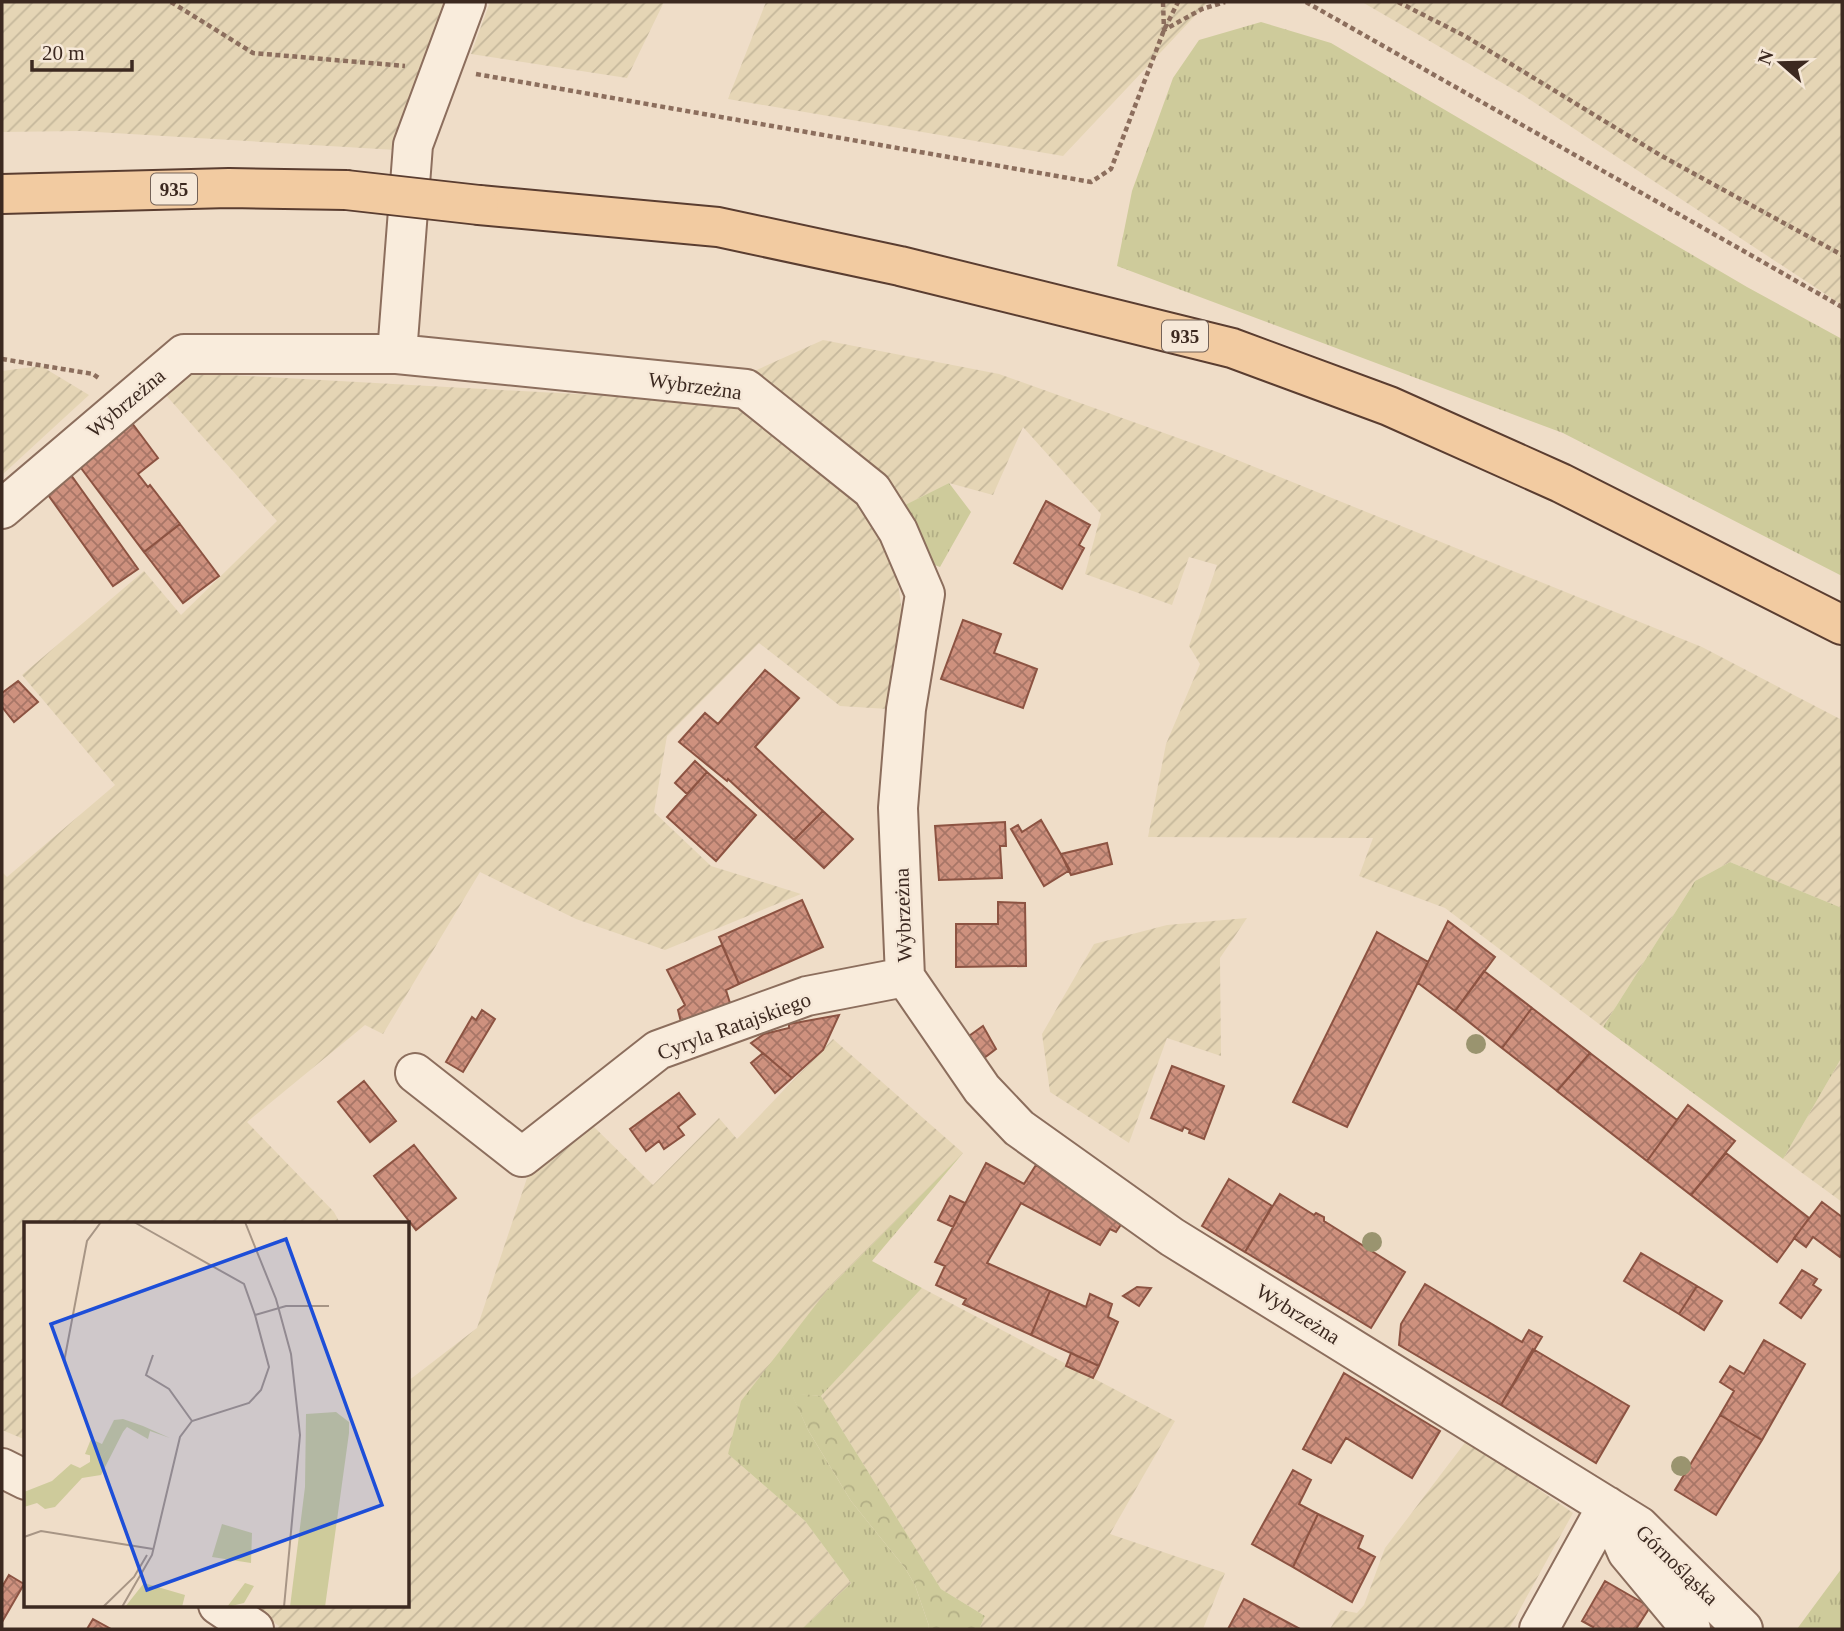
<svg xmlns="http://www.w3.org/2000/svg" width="1844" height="1631" font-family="Georgia,serif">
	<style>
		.farmland { fill: url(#farmland-furrows) }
		.grass { fill: url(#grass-tufts) }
		.forest { fill: url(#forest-crowns) }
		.building { fill: url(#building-cross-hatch); stroke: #8c5342; stroke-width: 2 }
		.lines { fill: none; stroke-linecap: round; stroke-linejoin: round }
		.minor-casing { stroke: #8c6e5d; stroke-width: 42 }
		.major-casing { stroke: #5a3d30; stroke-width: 42 }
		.path { stroke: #8c6e5d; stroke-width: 4.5; stroke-dasharray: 5 3.5; stroke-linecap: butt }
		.minor { stroke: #f9ecdc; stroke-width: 38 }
		.major { stroke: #f2cba1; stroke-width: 38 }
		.major-bridge-casing { stroke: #5a3d30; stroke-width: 42; stroke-linecap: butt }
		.major-bridge { stroke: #f2cba1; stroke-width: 38 }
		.tree { fill: #9a946f }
		.labels { text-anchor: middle; stroke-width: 5; stroke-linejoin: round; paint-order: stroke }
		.shield { fill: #f6e8d8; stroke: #746257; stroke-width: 2 }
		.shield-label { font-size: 19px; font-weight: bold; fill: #3c2920 }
		.street-label { font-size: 21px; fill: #3c2920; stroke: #f6e8d8 }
		.inset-road { fill: none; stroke: #a79585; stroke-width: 2 }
		.view { fill: #1d4ed8; fill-opacity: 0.15; stroke: #1d4ed8; stroke-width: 3.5 }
		.inset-edge { fill: none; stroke: #3c2920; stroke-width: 3.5 }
	</style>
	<defs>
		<pattern id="farmland-furrows" width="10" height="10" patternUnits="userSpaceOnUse" patternTransform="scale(1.75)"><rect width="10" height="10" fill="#e5d5b5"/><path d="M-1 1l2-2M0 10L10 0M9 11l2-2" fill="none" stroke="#c5b79b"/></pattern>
		<pattern id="grass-tufts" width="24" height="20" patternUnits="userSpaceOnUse" patternTransform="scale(1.75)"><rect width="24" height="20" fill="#cecb9b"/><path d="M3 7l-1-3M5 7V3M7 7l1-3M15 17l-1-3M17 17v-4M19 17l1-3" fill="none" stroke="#b2ae85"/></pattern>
		<pattern id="forest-crowns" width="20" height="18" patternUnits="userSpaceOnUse" patternTransform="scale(1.75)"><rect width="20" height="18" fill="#cecb9b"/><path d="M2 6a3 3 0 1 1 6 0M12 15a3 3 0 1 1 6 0" fill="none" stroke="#b2ae85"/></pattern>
		<pattern id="building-cross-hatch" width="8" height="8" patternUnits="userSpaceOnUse" patternTransform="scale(1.75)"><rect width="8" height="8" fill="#ce917e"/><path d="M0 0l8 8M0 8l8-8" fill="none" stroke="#a87667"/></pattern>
	</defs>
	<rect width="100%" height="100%" fill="#efddc8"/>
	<path class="farmland" d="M 2,2 L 456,2 L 396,150 L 80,131 L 2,132 Z
		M 490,2 L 664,2 L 627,78 L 471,54 Z
		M 766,2 L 1208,2 L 1063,156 L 728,99 Z
		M 1362,2 L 1842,2 L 1842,305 L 1523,95 Z
		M 823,340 L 999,374 L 1220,453 L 1702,647 L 1842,720 L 1842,908 L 1730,862 L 1695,881 L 1603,1027 L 1445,908 L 1359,876 L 1373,838 L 1148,837 L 1166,744 L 1200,664 L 1189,646 L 1217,565 L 1189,557 L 1172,605 L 1085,574 L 1101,514 L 1023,427 L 993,495 L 949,483 L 899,508 L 750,373 Z
		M 41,366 L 89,395 L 2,475 L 2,371 Z
		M 193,373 L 740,403 L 859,502 L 896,570 L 905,632 L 888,709 L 840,706 L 759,643 L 667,736 L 654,812 L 711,866 L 801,894 L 665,950 L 576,919 L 480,872 L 383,1034 L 365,1025 L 247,1122 L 334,1212 L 340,1223 L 26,1223 L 26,1440 L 2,1430 L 2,872 L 7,877 L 115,785 L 22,675 L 144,571 L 181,615 L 277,521 L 157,385 Z
		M 1247,918 L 1220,958 L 1221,1056 L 1167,1038 L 1129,1143 L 1050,1092 L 1042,1034 L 1094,944 L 1167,925 Z
		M 833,1039 L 963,1153 L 828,1289 L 728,1454 L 805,1521 L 851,1583 L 802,1629 L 277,1629 L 279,1626 L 247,1605 L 408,1605 L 408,1381 L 477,1328 L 529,1172 L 589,1122 L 653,1185 L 719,1118 L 737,1139 Z
		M 1842,1057 L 1842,1202 L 1783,1159 Z
		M 922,1288 L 1175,1421 L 1110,1534 L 1225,1573 L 1203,1629 L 983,1629 L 980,1627 L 985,1616 L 941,1589 L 821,1396 Z
		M 1467,1440 L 1573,1513 L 1509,1629 L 1330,1629 L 1341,1610 L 1357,1613 L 1364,1605 L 1385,1548 Z"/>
	<path class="grass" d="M 1261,22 L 1331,43 L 1747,287 L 1842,339 L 1842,576 L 1563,433 L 1117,266 L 1132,191 L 1173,78 L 1199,40 Z
		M 949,483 L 971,512 L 940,567 L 924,561 L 899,508 Z
		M 1730,862 L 1842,908 L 1842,1057 L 1783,1159 L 1603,1027 L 1695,881 Z
		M 963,1153 L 872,1261 L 922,1288 L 821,1396 L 792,1394 L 808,1430 L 851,1501 L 905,1568 L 915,1585 L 929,1626 L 928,1629 L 802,1629 L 851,1583 L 805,1521 L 728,1454 L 741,1401 L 828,1289 Z
		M 1842,1568 L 1842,1629 L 1797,1629 Z"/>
	<path class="forest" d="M 791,1393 L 821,1396 L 941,1589 L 985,1616 L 980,1627 L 983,1629 L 928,1629 L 929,1626 L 915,1585 L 905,1568 L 851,1501 L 808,1430 Z"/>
	<path class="building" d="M 132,423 L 158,458 L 138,474 L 148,487 L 150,485 L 180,524 L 144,552 L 78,464 Z
		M 71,475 L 138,569 L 113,586 L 46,492 Z
		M 1046,501 L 1090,525 L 1079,545 L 1084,548 L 1062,589 L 1014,563 Z
		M 180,524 L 219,576 L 183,603 L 144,552 Z
		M 963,620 L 1001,634 L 994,653 L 1037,669 L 1023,708 L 941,679 Z
		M 765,670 L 799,698 L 755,747 L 823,811 L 794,840 L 728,779 L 727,781 L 679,742 L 705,713 L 718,724 Z
		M 18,681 L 38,702 L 14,722 L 2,707 L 2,693 Z
		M 695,761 L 707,772 L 687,794 L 675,783 Z
		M 707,772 L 756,815 L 716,861 L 667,817 Z
		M 823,811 L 853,839 L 824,868 L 794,840 Z
		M 1041,820 L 1070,870 L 1044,886 L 1011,829 L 1018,825 L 1022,832 Z
		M 1005,822 L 1006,846 L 1000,846 L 1002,878 L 939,880 L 935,826 Z
		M 1107,843 L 1112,864 L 1071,875 L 1061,854 Z
		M 802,900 L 823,947 L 739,984 L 719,937 Z
		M 998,902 L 1025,903 L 1026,966 L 956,967 L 956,924 L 998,924 Z
		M 1448,921 L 1495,957 L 1455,1011 L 1418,983 Z
		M 1377,932 L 1428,962 L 1347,1127 L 1293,1102 Z
		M 722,945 L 739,984 L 726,990 L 733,1013 L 682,1026 L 678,1010 L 685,1005 L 667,970 Z
		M 1484,971 L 1532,1008 L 1502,1048 L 1455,1011 Z
		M 1532,1008 L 1590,1053 L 1557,1091 L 1502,1048 Z
		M 482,1010 L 495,1019 L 463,1072 L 446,1062 L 472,1017 L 476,1020 Z
		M 839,1015 L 823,1050 L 792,1078 L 751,1043 L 764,1034 L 789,1028 L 789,1024 Z
		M 983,1026 L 996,1049 L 984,1058 L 969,1036 Z
		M 763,1053 L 792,1078 L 775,1093 L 751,1063 Z
		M 1590,1053 L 1677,1120 L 1647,1161 L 1557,1091 Z
		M 1172,1066 L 1224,1086 L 1204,1139 L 1189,1133 L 1190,1130 L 1184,1127 L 1182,1131 L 1151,1118 Z
		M 364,1081 L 396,1121 L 370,1142 L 338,1102 Z
		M 679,1093 L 695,1114 L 678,1127 L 684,1135 L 664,1149 L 659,1141 L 646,1151 L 630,1129 Z
		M 1688,1105 L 1735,1141 L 1691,1195 L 1647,1161 Z
		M 414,1145 L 456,1198 L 416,1230 L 374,1176 Z
		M 1726,1153 L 1809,1218 L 1777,1262 L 1691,1195 Z
		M 986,1163 L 1024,1184 L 1036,1165 L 1122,1223 L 1116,1232 L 1110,1229 L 1100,1245 L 1021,1203 L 987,1263 L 1050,1291 L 1031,1335 L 963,1304 L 966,1299 L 936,1285 L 945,1266 L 935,1262 Z
		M 1229,1179 L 1272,1206 L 1245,1252 L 1202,1226 Z
		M 1280,1194 L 1314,1215 L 1316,1213 L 1324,1217 L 1324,1221 L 1405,1272 L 1371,1328 L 1245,1252 Z
		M 950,1196 L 965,1203 L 953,1227 L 938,1220 Z
		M 1822,1202 L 1842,1217 L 1842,1254 L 1840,1257 L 1813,1237 L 1806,1247 L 1794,1238 Z
		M 1641,1253 L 1697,1286 L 1679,1314 L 1624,1281 Z
		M 1802,1270 L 1817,1279 L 1813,1285 L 1821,1290 L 1801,1318 L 1780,1303 Z
		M 1425,1284 L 1522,1342 L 1529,1330 L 1542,1337 L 1501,1405 L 1399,1345 L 1401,1324 Z
		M 1697,1286 L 1722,1301 L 1704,1330 L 1679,1314 Z
		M 1137,1287 L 1151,1288 L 1139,1306 L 1123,1296 Z
		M 1050,1291 L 1086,1307 L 1090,1294 L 1112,1304 L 1108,1317 L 1118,1322 L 1099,1366 L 1031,1335 Z
		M 1764,1340 L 1805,1364 L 1762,1440 L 1720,1415 L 1734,1391 L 1720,1382 L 1730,1366 L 1744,1374 Z
		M 1533,1349 L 1629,1406 L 1596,1463 L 1501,1405 Z
		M 1071,1353 L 1099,1366 L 1093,1378 L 1066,1366 Z
		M 1344,1373 L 1440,1431 L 1412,1478 L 1346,1438 L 1331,1463 L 1303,1449 Z
		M 1720,1415 L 1762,1440 L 1716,1515 L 1675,1490 Z
		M 1293,1470 L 1311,1480 L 1299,1504 L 1318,1514 L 1293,1567 L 1252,1544 Z
		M 1318,1514 L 1363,1536 L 1358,1548 L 1375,1557 L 1352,1602 L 1293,1567 Z
		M 9,1575 L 24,1584 L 2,1622 L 2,1587 Z
		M 1605,1581 L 1650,1607 L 1636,1629 L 1592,1629 L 1593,1627 L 1582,1621 Z
		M 1244,1599 L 1300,1629 L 1228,1629 Z
		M 93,1619 L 111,1629 L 87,1629 Z"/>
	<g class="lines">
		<g class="minor-casing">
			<path id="minor" d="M 466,2 L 413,145 L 397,354 L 746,389 L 872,490 L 898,531 L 925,594 L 906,709 L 898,808 L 905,977 L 982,1089 L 1019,1128 L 1172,1237 L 1639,1526 L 1743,1629
				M 2,509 L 184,354 L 397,354
				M 415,1073 L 522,1157 L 658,1050 L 807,996 L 905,977
				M 2,1468 L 26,1480
				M 1607,1506 L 1627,1552 L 1691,1629
				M 218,1605 L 254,1629
				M 1539,1629 L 1607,1506"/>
		</g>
		<g class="major-casing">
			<path id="major" d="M 2,194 L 229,188 L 346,190
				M 479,205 L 718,227 L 900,266 L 1232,348 L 1389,406 L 1561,483 L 1842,625"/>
		</g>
		<path class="path" d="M 171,2 L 253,53 L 405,66
			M 1163,2 L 1164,30 L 1202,9 L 1225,2
			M 1306,2 L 1842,307
			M 1398,2 L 1465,36 L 1660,155 L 1842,255
			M 476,74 L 1091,182 L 1111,169 L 1164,30 L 1178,2
			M 2,359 L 93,374 L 100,379"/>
		<use href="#minor" class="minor"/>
		<use href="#major" class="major"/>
		<g class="major-bridge-casing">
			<path id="major-bridge" d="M 346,190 L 479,205"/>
		</g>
		<use href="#major-bridge" class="major-bridge"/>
	</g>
	<g class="tree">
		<circle cx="1476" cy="1044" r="10"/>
		<circle cx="1372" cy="1242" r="10"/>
		<circle cx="1681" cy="1466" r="10"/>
	</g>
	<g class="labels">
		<g class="shield">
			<rect x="151" y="173.5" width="46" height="31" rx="5"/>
			<rect x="1162" y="320.5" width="46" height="31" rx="5"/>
		</g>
		<g class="shield-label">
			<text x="174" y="196">935</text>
			<text x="1185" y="343">935</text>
		</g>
		<g class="street-label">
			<text transform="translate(695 386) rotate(8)" y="7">Wybrzeżna</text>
			<text transform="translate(126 403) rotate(-40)" y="7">Wybrzeżna</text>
			<text transform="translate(903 915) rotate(-92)" y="7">Wybrzeżna</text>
			<text transform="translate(734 1026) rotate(-20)" y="7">Cyryla Ratajskiego</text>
			<text transform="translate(1298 1314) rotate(32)" y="7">Wybrzeżna</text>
			<text transform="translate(1677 1565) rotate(44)" y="7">Górnośląska</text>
		</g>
	</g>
	<g transform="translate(24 1222)">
		<rect width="385" height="385" fill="#efddc8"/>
		<path d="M 312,190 L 325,200 L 325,211 L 301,385 L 266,385 L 281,265 L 282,192 ZM 99,197 L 119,204 L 146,216 L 126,209 L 124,217 L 103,205 L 76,236 L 61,232 L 67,217 L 78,222 L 90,198 ZM 198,302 L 228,311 L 227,341 L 188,335 ZM 120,361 L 161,373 L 158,385 L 101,385 Z" fill="#cecb9b"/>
		<path d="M 102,204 L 77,253 L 58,256 L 31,285 L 21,287 L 13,281 L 0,285 L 0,270 L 28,259 L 47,242 L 56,246 L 66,240 L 66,223 L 70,225 L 68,232 L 76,236 ZM 221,361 L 230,364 L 220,381 L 203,385 Z" fill="#cecb9b"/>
		<path class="inset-road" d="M 110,0 L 220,62 L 231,93M 221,0 L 252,77 L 267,132 L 276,213 L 260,385M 129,133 L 122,153 L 145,167 L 168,199M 40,140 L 63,19 L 77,0M 0,315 L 17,309 L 129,327M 79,385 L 110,355 L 123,333M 98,385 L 128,333 L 156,215 L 168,199 L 225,181 L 237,168 L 245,145 L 231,93 L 262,84 L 305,84"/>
		<path class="view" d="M 262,17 L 358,283 L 123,368 L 27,102 Z"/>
		<rect width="385" height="385" class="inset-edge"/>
	</g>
	<rect width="1844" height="1631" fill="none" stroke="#3c2920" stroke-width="7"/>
	<g transform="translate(1781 63) rotate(290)" stroke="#f6e8d8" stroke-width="5" paint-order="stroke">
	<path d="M0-5L12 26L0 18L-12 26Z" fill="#3c2920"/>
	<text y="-10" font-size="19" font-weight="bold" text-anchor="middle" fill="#3c2920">N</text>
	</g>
	<path d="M32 60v10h100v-10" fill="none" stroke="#3c2920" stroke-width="3.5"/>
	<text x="42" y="60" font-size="21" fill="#3c2920" stroke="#f6e8d8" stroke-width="5" paint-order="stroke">20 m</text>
</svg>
